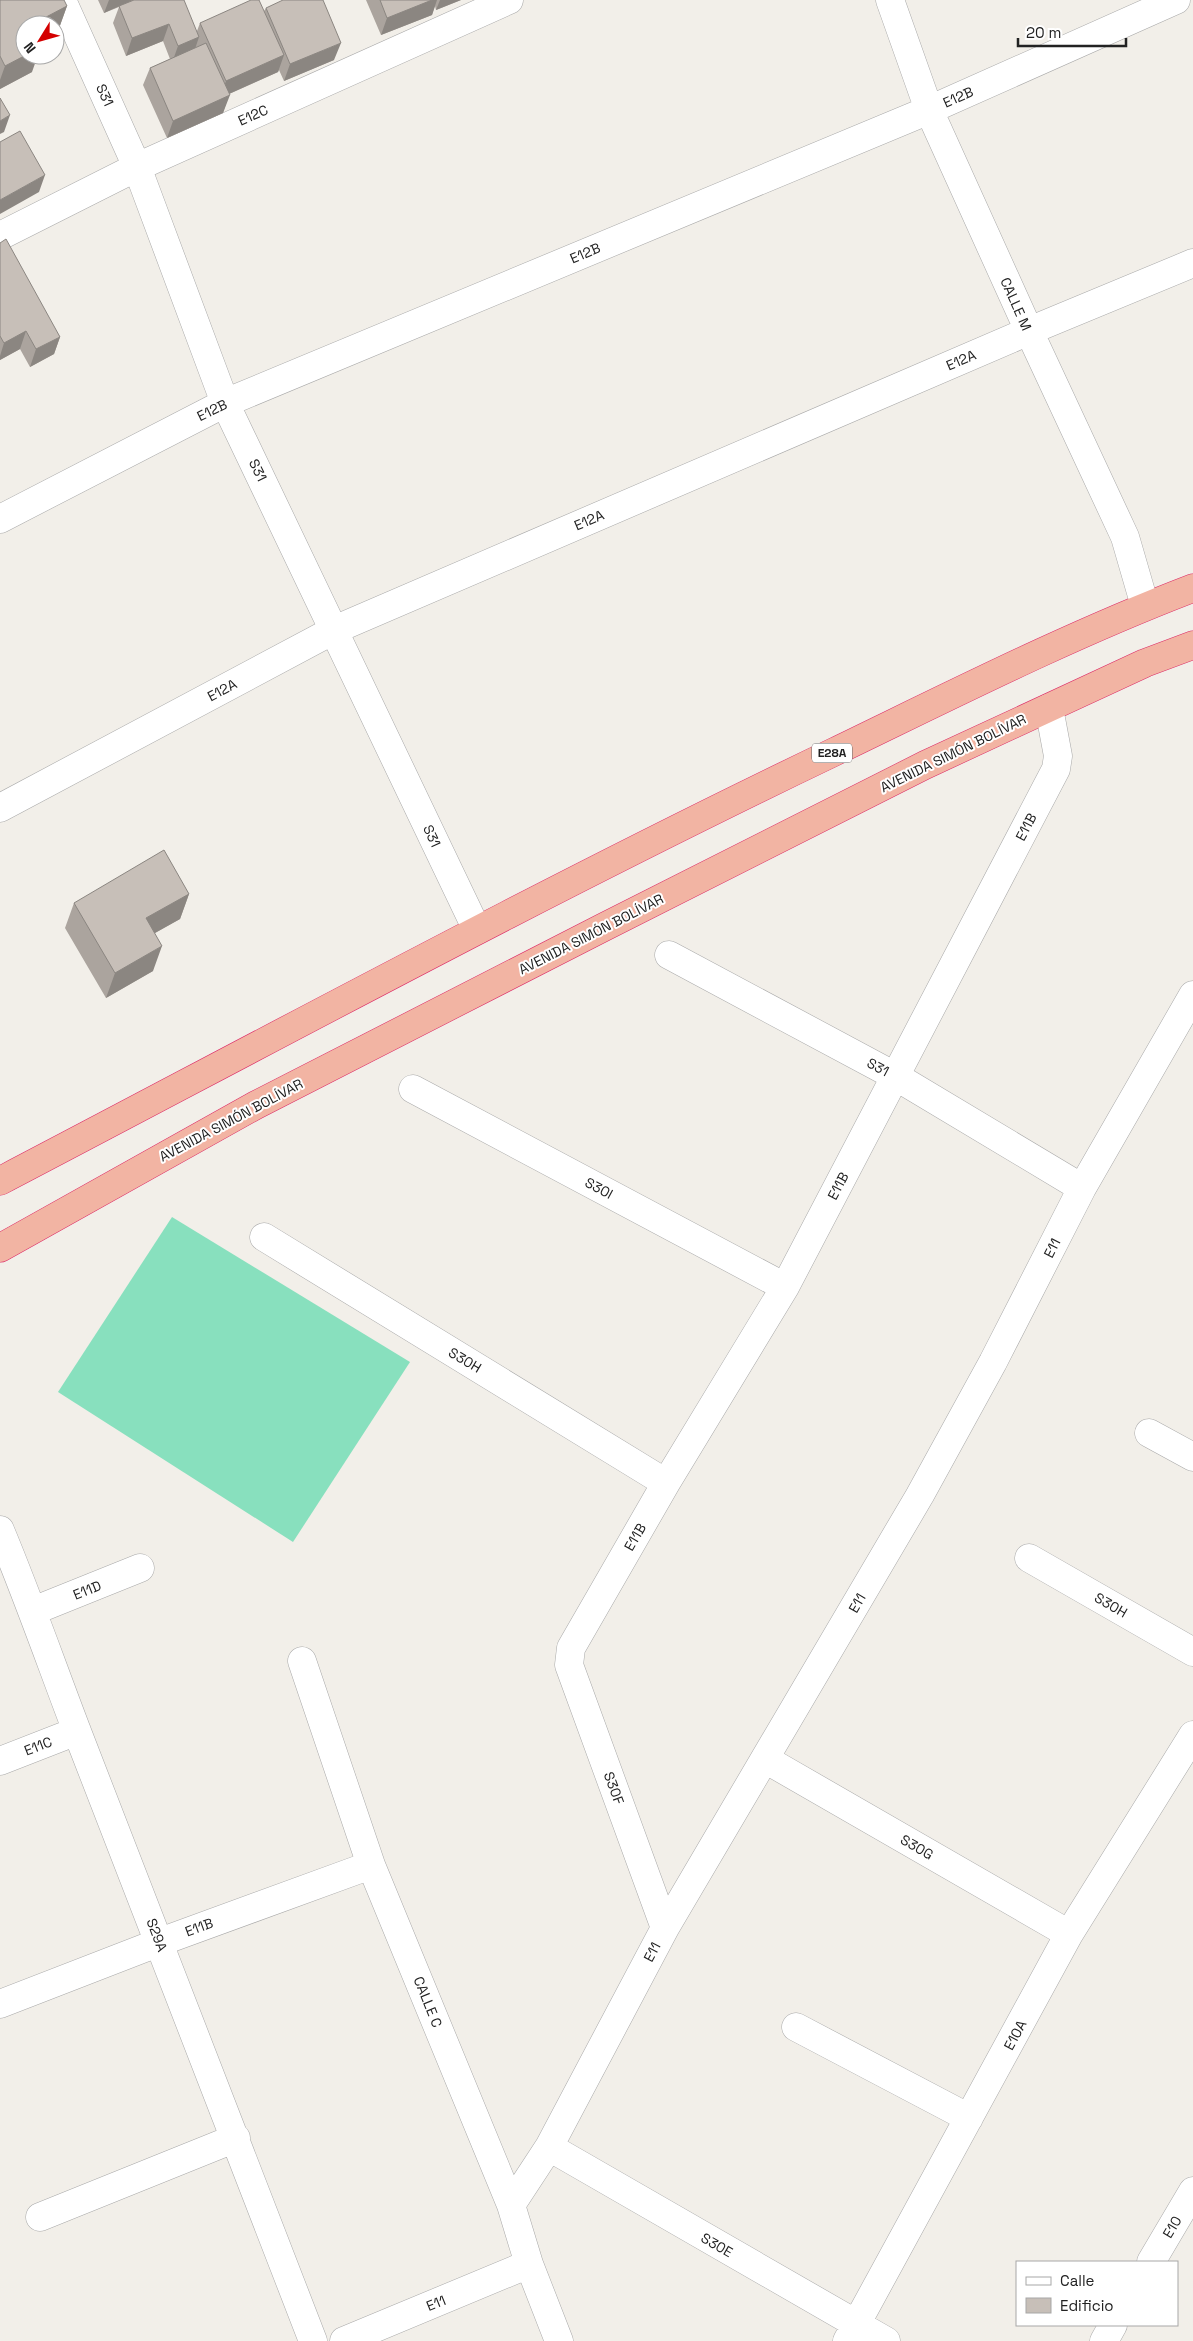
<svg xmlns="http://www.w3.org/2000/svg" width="1193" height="2341" font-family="'Space Grotesk',sans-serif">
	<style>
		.pitch { fill: #88e0be }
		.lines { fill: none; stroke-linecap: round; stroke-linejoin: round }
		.minor-casing { stroke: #a9a9a9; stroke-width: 29 }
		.trunk-casing { stroke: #dc2a67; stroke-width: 29 }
		.minor { stroke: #fff; stroke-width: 28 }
		.trunk { stroke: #f2b4a3; stroke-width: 28 }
		.wall { fill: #aba49e }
		.shaded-wall { fill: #8b8681 }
		.building { fill: #c7bfb8; stroke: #8b8681 }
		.labels { text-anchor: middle; stroke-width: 4; stroke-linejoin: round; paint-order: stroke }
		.shield { fill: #fff; stroke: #646464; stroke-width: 1 }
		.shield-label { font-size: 12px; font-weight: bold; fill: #222 }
		.street-label { font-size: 14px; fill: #222; stroke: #fff }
	</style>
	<rect width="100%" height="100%" fill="#f2efe9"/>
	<path class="pitch" d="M 172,1217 L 410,1362 L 293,1542 L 58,1392 Z"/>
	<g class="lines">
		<g class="minor-casing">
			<path id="minor" d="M 62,0 L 137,167 L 225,403 L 477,930
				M 890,0 L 929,110 L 1029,331 L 1125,537 L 1145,606
				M 0,236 L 137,167 L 509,0
				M 0,519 L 225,403 L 929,110 L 1176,0
				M 0,808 L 334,630 L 1029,331 L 1193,263
				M 669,955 L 895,1076 L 1082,1188
				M 413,1089 L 785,1287
				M 264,1237 L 666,1483
				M 1149,1433 L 1193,1457
				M 0,1530 C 28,1597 52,1666 78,1734 C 157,1936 236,2138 313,2341
				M 1029,1558 L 1193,1652
				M 33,1611 L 140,1568
				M 302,1661 L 371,1865 L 511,2205 L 529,2264 L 559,2341
				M 765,1759 L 1069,1934
				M 0,1761 L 77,1731
				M 665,1928 L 569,1665 L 571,1648 L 666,1483 L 785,1287 L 1056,769 L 1058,756 L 1049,708
				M 0,2004 L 160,1942 L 371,1865
				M 796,2027 L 969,2118
				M 549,2147 L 886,2341
				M 511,2205 L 549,2147 L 665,1928 L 920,1495 L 993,1362 L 1082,1188 L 1193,995
				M 40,2217 L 236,2138
				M 1151,2262 L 1193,2191
				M 344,2341 L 529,2264
				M 847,2341 L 1069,1934 L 1193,1735
				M 1104,2341 L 1113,2325"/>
		</g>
		<g class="trunk-casing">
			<path id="trunk" d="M 0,1181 C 277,1036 552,887 834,752 C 952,695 1070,635 1193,588
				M 0,1248 L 256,1105 L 606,926 L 925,765 L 1145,663 L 1193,645"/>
		</g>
		<use href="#minor" class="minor"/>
		<use href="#trunk" class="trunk"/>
	</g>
	<path class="wall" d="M 0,0 L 67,6 L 58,31 L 55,33 L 55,25 L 25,25 L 32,72 L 0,89 Z
		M 98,0 L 133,0 L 197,31 L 200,23 L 264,11 L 266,8 L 334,60 L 284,81 L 279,70 L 278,72 L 229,94 L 223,113 L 167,138 L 143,85 L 150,68 L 170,59 L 163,41 L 126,56 L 113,23 L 119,7 L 104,13 Z
		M 366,0 L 461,0 L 436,10 L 435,6 L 432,15 L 381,35 Z
		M 0,243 L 60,337 L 54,354 L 30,367 L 20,349 L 0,360 Z
		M 189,894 L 180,919 L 155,933 L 153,971 L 106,998 L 65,928 L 74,903 Z"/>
	<path class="shaded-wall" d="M 109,0 L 133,0 L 104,13 Z
		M 432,0 L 437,0 L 432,15 L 381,35 L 387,18 Z
		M 440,0 L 461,0 L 436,10 Z
		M 67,6 L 58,31 L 55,33 L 55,25 L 31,25 Z
		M 169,24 L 163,41 L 126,56 L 132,38 Z
		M 199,37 L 193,55 L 172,63 L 178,46 Z
		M 341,43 L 334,60 L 284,81 L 290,64 Z
		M 26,55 L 38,55 L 32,72 L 0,89 L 0,80 L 5,66 Z
		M 284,55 L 278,72 L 220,98 L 226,81 Z
		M 230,95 L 223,113 L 167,138 L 173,121 Z
		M 10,115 L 4,132 L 0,134 L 0,121 Z
		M 45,175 L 39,192 L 0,214 L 0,200 Z
		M 26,331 L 20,349 L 0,360 L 0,356 L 4,343 Z
		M 60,337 L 54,354 L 30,367 L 36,349 Z
		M 189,894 L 180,919 L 137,943 L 146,918 Z
		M 162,946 L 153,971 L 106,998 L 115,973 Z"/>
	<path class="building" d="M 0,0 L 64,0 L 67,6 L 31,25 L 25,25 L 25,55 L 26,55 L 5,66 L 0,56 Z
		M 134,0 L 184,0 L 199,37 L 178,46 L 169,24 L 132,38 L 119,6 Z
		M 251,0 L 259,0 L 284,55 L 226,81 L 200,23 Z
		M 283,0 L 323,0 L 341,43 L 290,64 L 266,8 Z
		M 380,0 L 432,0 L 387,18 Z
		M 206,43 L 230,95 L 173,121 L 150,68 Z
		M 0,98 L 10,115 L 0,121 Z
		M 20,131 L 45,175 L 0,200 L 0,142 Z
		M 6,239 L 60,337 L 36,349 L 26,331 L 4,343 L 0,336 L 0,243 Z
		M 164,850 L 189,894 L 146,918 L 162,946 L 115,973 L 74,903 Z"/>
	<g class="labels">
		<rect class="shield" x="812" y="743.5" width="40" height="19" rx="4"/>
		<g class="shield-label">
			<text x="832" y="757">E28A</text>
		</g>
		<g class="street-label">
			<text transform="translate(105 95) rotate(66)" y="5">S31</text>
			<text transform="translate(958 97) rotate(-24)" y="5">E12B</text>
			<text transform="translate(253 115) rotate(-24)" y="5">E12C</text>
			<text transform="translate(585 253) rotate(-23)" y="5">E12B</text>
			<text transform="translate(1016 304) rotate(66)" y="5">CALLE M</text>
			<text transform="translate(961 360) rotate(-23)" y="5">E12A</text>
			<text transform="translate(212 410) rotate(-26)" y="5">E12B</text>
			<text transform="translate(258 470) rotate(64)" y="5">S31</text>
			<text transform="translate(589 520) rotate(-23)" y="5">E12A</text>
			<text transform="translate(222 690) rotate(-28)" y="5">E12A</text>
			<text transform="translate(953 753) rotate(-26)" y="5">AVENIDA SIMÓN BOLÍVAR</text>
			<text transform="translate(1026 827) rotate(-62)" y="5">E11B</text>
			<text transform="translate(432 836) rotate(65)" y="5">S31</text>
			<text transform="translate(591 934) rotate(-27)" y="5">AVENIDA SIMÓN BOLÍVAR</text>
			<text transform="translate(878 1067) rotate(28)" y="5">S31</text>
			<text transform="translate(231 1120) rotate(-28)" y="5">AVENIDA SIMÓN BOLÍVAR</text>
			<text transform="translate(838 1186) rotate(-62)" y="5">E11B</text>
			<text transform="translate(599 1188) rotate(28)" y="5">S30I</text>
			<text transform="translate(1052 1248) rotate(-63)" y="5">E11</text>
			<text transform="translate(465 1360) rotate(31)" y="5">S30H</text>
			<text transform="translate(635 1537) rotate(-60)" y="5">E11B</text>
			<text transform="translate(87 1590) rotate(-22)" y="5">E11D</text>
			<text transform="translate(857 1603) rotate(-60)" y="5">E11</text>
			<text transform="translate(1111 1605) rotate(30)" y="5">S30H</text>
			<text transform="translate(38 1746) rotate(-21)" y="5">E11C</text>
			<text transform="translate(614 1788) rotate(70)" y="5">S30F</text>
			<text transform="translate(917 1847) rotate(30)" y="5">S30G</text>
			<text transform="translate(199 1927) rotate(-20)" y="5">E11B</text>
			<text transform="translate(157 1935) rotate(69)" y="5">S29A</text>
			<text transform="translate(652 1952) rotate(-62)" y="5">E11</text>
			<text transform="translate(428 2002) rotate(68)" y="5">CALLE C</text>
			<text transform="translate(1015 2035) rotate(-62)" y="5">E10A</text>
			<text transform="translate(1172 2227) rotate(-59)" y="5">E10</text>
			<text transform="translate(717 2245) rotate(30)" y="5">S30E</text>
			<text transform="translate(436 2303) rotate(-22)" y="5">E11</text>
		</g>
	</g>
	<rect x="1016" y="2261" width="162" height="65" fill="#ffffff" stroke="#a7a7a7"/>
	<rect x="1026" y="2277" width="25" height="8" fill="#ffffff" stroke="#a7a7a7"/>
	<text x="1060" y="2286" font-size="15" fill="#222222">Calle</text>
	<rect x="1026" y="2298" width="25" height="15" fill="#c7bfb8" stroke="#a7a7a7"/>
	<text x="1060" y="2311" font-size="15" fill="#222222">Edificio</text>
	<g transform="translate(40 40) rotate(233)"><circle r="24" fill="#ffffff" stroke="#a7a7a7"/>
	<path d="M0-4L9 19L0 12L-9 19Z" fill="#d40000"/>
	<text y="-8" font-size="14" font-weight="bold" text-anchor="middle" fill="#222222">N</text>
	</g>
	<path d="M1018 38v8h108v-8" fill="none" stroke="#222222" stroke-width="2.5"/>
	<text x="1026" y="38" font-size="15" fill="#222222" stroke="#ffffff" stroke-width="4" paint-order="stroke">20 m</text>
</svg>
